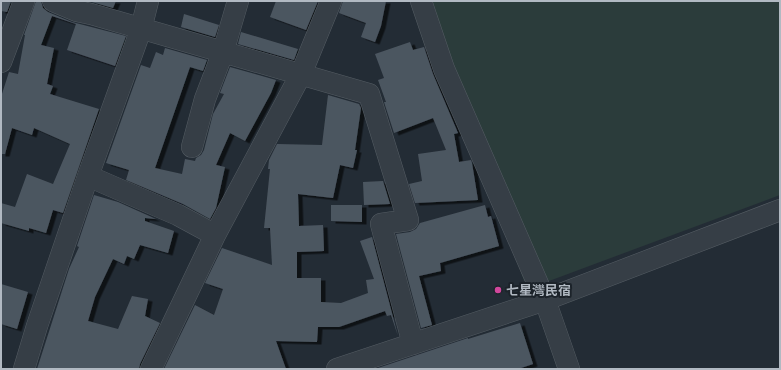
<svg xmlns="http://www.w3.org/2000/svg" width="781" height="370" font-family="'Source Sans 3','Noto Sans TC',sans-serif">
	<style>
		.green { fill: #2b3c3b }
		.building { fill: #4c5660; filter: url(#shadow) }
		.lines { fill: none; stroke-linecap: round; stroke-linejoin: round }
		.minor-casing { stroke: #545c63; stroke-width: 22 }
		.minor { stroke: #363e46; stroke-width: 21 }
		.hotel-dot { fill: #d1479c; stroke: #1c232a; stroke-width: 1.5 }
		.labels { text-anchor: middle; stroke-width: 4; stroke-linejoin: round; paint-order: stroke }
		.poi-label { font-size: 13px; font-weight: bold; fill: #b1b9c2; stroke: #1c232a; text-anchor: start }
	</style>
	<defs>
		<filter id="shadow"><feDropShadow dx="4.5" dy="2.5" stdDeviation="0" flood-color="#0009"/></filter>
	</defs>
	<rect width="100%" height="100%" fill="#232c35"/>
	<path class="green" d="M 426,1 L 780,1 L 780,195 L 541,284 L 524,281 Z"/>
	<path class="building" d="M 1,1 L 11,1 L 7,12 L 1,11 Z
		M 36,1 L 41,1 L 43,8 L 48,12 L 72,22 L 126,36 L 115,66 L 67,50 L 76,24 L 52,16 L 41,45 L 54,48 L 47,84 L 53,86 L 50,94 L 99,109 L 63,213 L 53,210 L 46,233 L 29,228 L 29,231 L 1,223 L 1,203 L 15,207 L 27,174 L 53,184 L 70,144 L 34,128 L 32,135 L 12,128 L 5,154 L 1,154 L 1,97 L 9,72 L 18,74 L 25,35 L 24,35 Z
		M 88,1 L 116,1 L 113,8 Z
		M 276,1 L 318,1 L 306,30 L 270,17 Z
		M 343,1 L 386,1 L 381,26 L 375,42 L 361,37 L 366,23 L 339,13 Z
		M 184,14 L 219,25 L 215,37 L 181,27 Z
		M 241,32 L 298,49 L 294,60 L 238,44 Z
		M 410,42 L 413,50 L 424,47 L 433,74 L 458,133 L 454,134 L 459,162 L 471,160 L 472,163 L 478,200 L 415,203 L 409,184 L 422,181 L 418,154 L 446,150 L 433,118 L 394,133 L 384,102 L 386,102 L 378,80 L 384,78 L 375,54 Z
		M 165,48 L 207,60 L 203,71 L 190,67 L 155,168 L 182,174 L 185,159 L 195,161 L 196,158 L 201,155 L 204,150 L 213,114 L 224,94 L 220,93 L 230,67 L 276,80 L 271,93 L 245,141 L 230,133 L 216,165 L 225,167 L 216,208 L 210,219 L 183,204 L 126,180 L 129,170 L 106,163 L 141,65 L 150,68 L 156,52 L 163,55 Z
		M 328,95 L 359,104 L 361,108 L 355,150 L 357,150 L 353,168 L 340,165 L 333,198 L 298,194 L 299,226 L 323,225 L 324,251 L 297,252 L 297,278 L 321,278 L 321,302 L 341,303 L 368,293 L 366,280 L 374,279 L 360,241 L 372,237 L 398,336 L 391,315 L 387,316 L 385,311 L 339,327 L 318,327 L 317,342 L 276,341 L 286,369 L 164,369 L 195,305 L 214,315 L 223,289 L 205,283 L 222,248 L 272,265 L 270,228 L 264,228 L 270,169 L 268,169 L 269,160 L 277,144 L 322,145 Z
		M 383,181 L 390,204 L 364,205 L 363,182 Z
		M 94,195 L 118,202 L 156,219 L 145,218 L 145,221 L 174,231 L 168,253 L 140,245 L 134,259 L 127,256 L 124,264 L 113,259 L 95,297 L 88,321 L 118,329 L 132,296 L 148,299 L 145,316 L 160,323 L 140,364 L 139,369 L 37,369 L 69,269 L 79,247 L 77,246 Z
		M 331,205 L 362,205 L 362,222 L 331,221 Z
		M 485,205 L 488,217 L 491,216 L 499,246 L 440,263 L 441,271 L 419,276 L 432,325 L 421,328 L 396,234 L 410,232 L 416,229 L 420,223 Z
		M 1,284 L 28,292 L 17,329 L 1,324 Z
		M 520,323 L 533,364 L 518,369 L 375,369 L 468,338 L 468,339 Z"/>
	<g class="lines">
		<g class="minor-casing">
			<path id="minor" d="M 53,1 L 77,11 L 91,14 L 369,94 L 408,220 L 381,224 L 413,344
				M 421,1 L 444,69 L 545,300 L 569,369
				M 1,62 L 24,1
				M 192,147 L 205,99 L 223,52 L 238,1
				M 88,176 L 178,215 L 215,235
				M 24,369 L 37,326 L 88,176 L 141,29 L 148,1
				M 151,369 L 215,235 L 301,74 L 331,1
				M 337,369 L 545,300 L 780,210"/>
		</g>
		<use href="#minor" class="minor"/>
	</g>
	<circle class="hotel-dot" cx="498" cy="290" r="4"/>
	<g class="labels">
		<g class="poi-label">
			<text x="506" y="295">七星灣民宿</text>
		</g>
	</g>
	<rect width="781" height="370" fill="none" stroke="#b1b9c2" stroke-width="4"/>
</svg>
